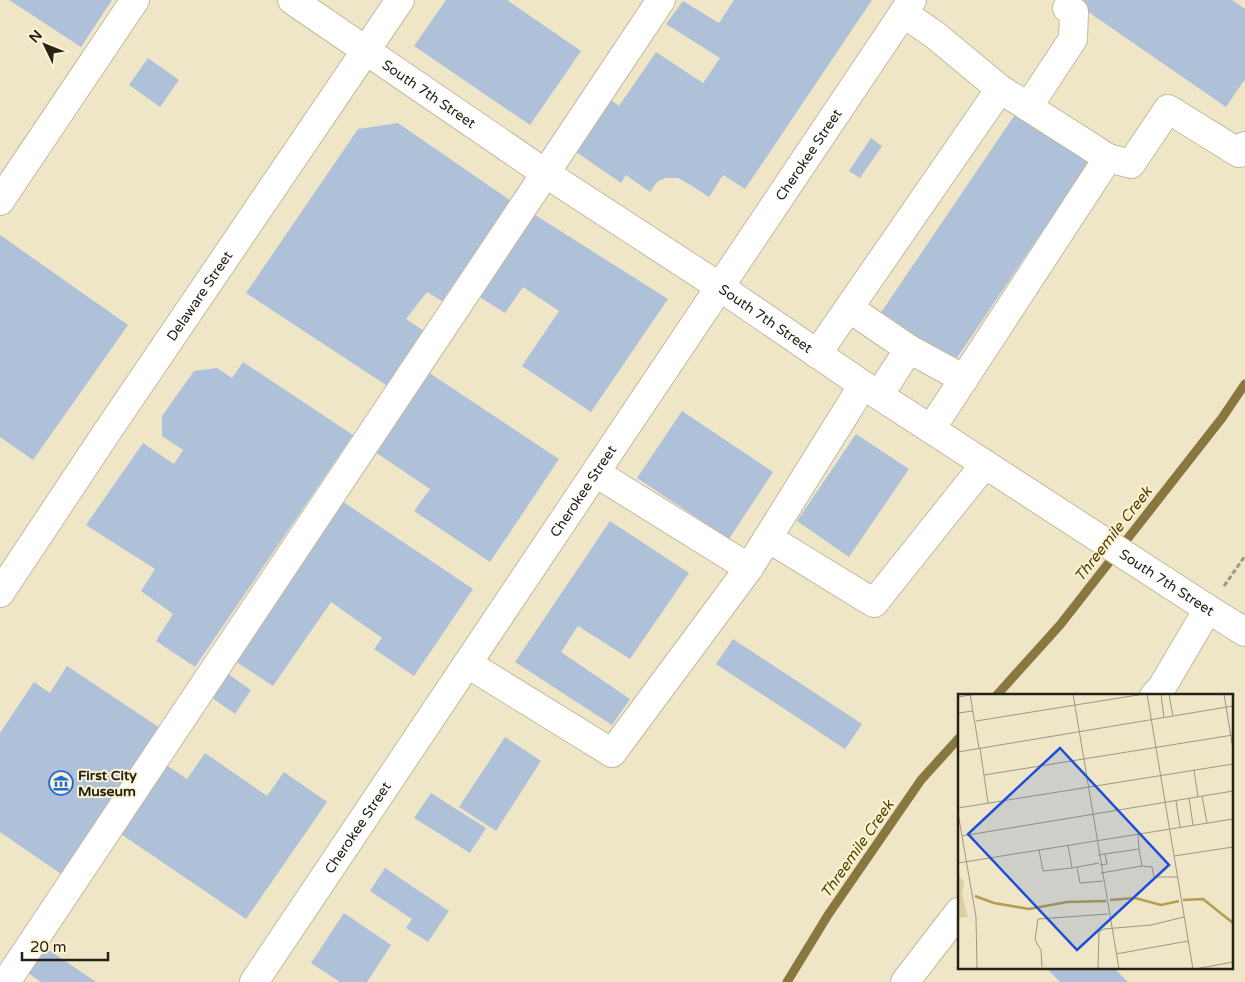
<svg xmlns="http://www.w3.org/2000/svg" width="1245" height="982" font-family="'Varela Round',sans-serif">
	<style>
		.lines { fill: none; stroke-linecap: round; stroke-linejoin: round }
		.stream { stroke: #88783f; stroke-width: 9 }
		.building { fill: #afc0d9 }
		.minor-casing { stroke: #c2ba9d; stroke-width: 30 }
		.path { stroke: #9f9881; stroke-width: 3; stroke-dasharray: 5 2.5; stroke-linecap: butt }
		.minor { stroke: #fff; stroke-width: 28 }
		.labels { text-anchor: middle; stroke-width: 4; stroke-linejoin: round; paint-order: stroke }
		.street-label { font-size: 14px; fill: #252116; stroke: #fcf3d5 }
		.poi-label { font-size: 14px; font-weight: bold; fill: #252116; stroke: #fcf3d5; text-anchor: start }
		.water-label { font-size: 15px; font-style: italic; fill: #514101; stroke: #fcf3d5 }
		.inset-river { fill: none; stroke: #b29d51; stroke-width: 2.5 }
		.inset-road { fill: none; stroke: #9e9781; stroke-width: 1 }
		.view { fill: #1d4ed8; fill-opacity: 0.15; stroke: #1d4ed8; stroke-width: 2.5 }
		.inset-edge { fill: none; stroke: #252116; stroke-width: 2.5 }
	</style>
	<rect width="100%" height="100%" fill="#efe6c8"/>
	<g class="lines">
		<path class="stream" d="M 996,696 L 1060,625 L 1222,418 L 1245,384
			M 787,982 L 828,915 L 921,780 L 959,738"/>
	</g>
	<path class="building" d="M 9,0 L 112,0 L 81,47 Z
		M 446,0 L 507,0 L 581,51 L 530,125 L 414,46 Z
		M 734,0 L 872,0 L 745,189 L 723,175 L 709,197 L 689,184 L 678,178 L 665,178 L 657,182 L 650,192 L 626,175 L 621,183 L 572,149 L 607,97 L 619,106 L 656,52 L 703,83 L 720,58 L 666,24 L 683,1 L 719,23 Z
		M 1071,0 L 1232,0 L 1245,9 L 1245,79 L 1226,107 Z
		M 148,58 L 179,80 L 160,107 L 129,85 Z
		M 1016,113 L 1089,162 L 950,368 L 878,317 Z
		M 398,123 L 511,201 L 442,301 L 427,292 L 406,319 L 427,333 L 392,389 L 246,293 L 358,129 Z
		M 871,138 L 882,146 L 860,178 L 849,171 Z
		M 532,213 L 668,299 L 591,412 L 522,366 L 559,311 L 523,287 L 505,313 L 475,294 Z
		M 0,235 L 128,325 L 33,460 L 0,437 Z
		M 243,362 L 353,435 L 195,667 L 156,641 L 173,614 L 141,591 L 155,569 L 86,525 L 143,443 L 174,464 L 183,450 L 162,436 L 162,416 L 194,371 L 217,368 L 232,378 Z
		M 425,370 L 559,459 L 490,562 L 414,511 L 430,489 L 372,450 Z
		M 682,411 L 773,472 L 729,539 L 637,478 Z
		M 856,434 L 909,469 L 849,557 L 797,521 Z
		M 336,497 L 473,589 L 414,676 L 374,649 L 382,638 L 331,602 L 273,686 L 229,657 Z
		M 610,521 L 689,573 L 630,659 L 578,626 L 561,652 L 630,699 L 612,725 L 515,662 Z
		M 733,639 L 862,724 L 845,749 L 716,664 Z
		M 67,666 L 160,728 L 61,874 L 0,832 L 0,733 L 34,682 L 50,693 Z
		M 221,669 L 251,690 L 235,714 L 205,693 Z
		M 505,737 L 541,761 L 496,831 L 459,807 Z
		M 205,753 L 267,796 L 284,772 L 327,802 L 246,919 L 112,828 L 159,760 L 187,779 Z
		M 431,793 L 486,828 L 470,853 L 414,818 Z
		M 385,868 L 449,911 L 428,942 L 406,928 L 412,919 L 370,891 Z
		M 344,913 L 391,945 L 367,982 L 340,982 L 311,963 Z
		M 46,948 L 96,982 L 41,982 L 28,973 Z
		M 1046,968 L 1114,968 L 1128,982 L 1060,982 Z"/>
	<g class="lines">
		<g class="minor-casing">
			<g id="minor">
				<path id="s1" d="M 292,0 L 545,173 L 720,287 L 863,385 L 1208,609 L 1245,632"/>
				<path d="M 903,13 L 935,35 L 1000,89"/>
				<path d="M 1028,107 L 1073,39 L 1074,12 L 1067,8"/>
				<path d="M 1108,158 L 1131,164 L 1168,109 L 1239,153 L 1245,146"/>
				<path d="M 0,201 L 135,0"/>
				<path d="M 849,308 L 909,349 L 879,395"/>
				<path d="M 909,349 L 964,379"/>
				<path d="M 817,354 L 1000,89 L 1108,158 L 931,429"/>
				<path d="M 596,473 L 749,568 L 863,385"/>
				<path d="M 768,538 L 874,603 L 985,464"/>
				<path id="s2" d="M 0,593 L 109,429 L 400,0"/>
				<path d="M 468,664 L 612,753 L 749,568"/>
				<path d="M 1154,696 L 1162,687 L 1208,609"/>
				<path d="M 6,982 L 661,0"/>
				<path id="s3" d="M 254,982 L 912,0"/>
				<path d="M 905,982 L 959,912"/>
			</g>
		</g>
		<path class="path" d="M 1224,586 L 1245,556"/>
		<use href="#minor" class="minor"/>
	</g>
	<defs>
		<g id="museum-ring" transform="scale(1.25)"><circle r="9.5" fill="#fcf3d5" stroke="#1e6bd6" stroke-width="1.5"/><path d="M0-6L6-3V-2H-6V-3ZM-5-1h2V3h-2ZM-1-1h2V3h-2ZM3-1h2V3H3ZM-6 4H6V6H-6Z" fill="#1e6bd6"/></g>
	</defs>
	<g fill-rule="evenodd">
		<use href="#museum-ring" x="61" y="783"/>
	</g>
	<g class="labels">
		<g class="street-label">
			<text dy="5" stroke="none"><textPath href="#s1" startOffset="166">South 7th Street</textPath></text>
			<text dy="5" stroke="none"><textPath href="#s3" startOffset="996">Cherokee Street</textPath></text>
			<text dy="5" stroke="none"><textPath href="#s2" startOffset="358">Delaware Street</textPath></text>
			<text dy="5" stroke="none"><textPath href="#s1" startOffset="571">South 7th Street</textPath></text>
			<text dy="5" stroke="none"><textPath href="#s3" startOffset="591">Cherokee Street</textPath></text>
			<text dy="5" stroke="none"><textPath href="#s1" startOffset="1051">South 7th Street</textPath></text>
			<text dy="5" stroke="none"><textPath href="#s3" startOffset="186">Cherokee Street</textPath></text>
		</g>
		<g class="poi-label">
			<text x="78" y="780">First City<tspan x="78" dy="16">Museum</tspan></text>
		</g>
		<g class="water-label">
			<text transform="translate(1113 534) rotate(-52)" y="5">Threemile Creek</text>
			<text transform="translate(857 849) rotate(-55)" y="5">Threemile Creek</text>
		</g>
	</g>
	<g transform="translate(958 694)">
		<rect width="275" height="275" fill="#efe6c8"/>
		<path d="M 0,180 L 6,188 L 4,200 L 10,223 L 0,224 Z" fill="#dbcea1"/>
		<path class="inset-river" d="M 17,202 L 36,209 L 71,215 L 109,208 L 148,207M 152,206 L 177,204 L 203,211 L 221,207M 225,206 L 245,205 L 275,229"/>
		<path class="inset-road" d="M 12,0 L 21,54M 115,0 L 161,275M 189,0 L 235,275M 203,0 L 206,24M 211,0 L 215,22M 266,0 L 275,55M 0,3 L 18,0M 0,19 L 15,17M 18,27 L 186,0M 22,54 L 30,109M 0,58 L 275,12M 236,76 L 240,103M 26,81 L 275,41M 244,102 L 249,129M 231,104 L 235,131M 218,107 L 222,133M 0,114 L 275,70M 0,119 L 18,223 L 19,275M 180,140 L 181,155M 4,142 L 275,97M 110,151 L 114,174 L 141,169M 81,156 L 85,177 L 114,174M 140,161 L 181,155 L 184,172 L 143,179M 216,162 L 275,153M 0,169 L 275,125M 142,171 L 149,170 L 147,160M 184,172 L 194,173 L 196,183 L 219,183M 119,173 L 122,189 L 145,187M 158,260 L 230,247M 84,273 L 83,256 L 77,246 L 80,225 L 150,220M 140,275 L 141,238 L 146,235 L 193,231 L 226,223M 237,275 L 275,268"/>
		<path class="view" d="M 102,54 L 211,171 L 119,256 L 10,140 Z"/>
		<rect width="275" height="275" class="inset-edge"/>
	</g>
	<g transform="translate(45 45) rotate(313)" stroke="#fcf3d5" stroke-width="4" paint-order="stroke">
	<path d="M0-4L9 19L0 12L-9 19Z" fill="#252116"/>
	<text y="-8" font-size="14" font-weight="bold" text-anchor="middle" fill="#252116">N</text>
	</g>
	<path d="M22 952v8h86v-8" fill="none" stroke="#252116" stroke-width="2.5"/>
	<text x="30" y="952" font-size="15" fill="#252116" stroke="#fcf3d5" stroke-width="4" paint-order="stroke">20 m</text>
</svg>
